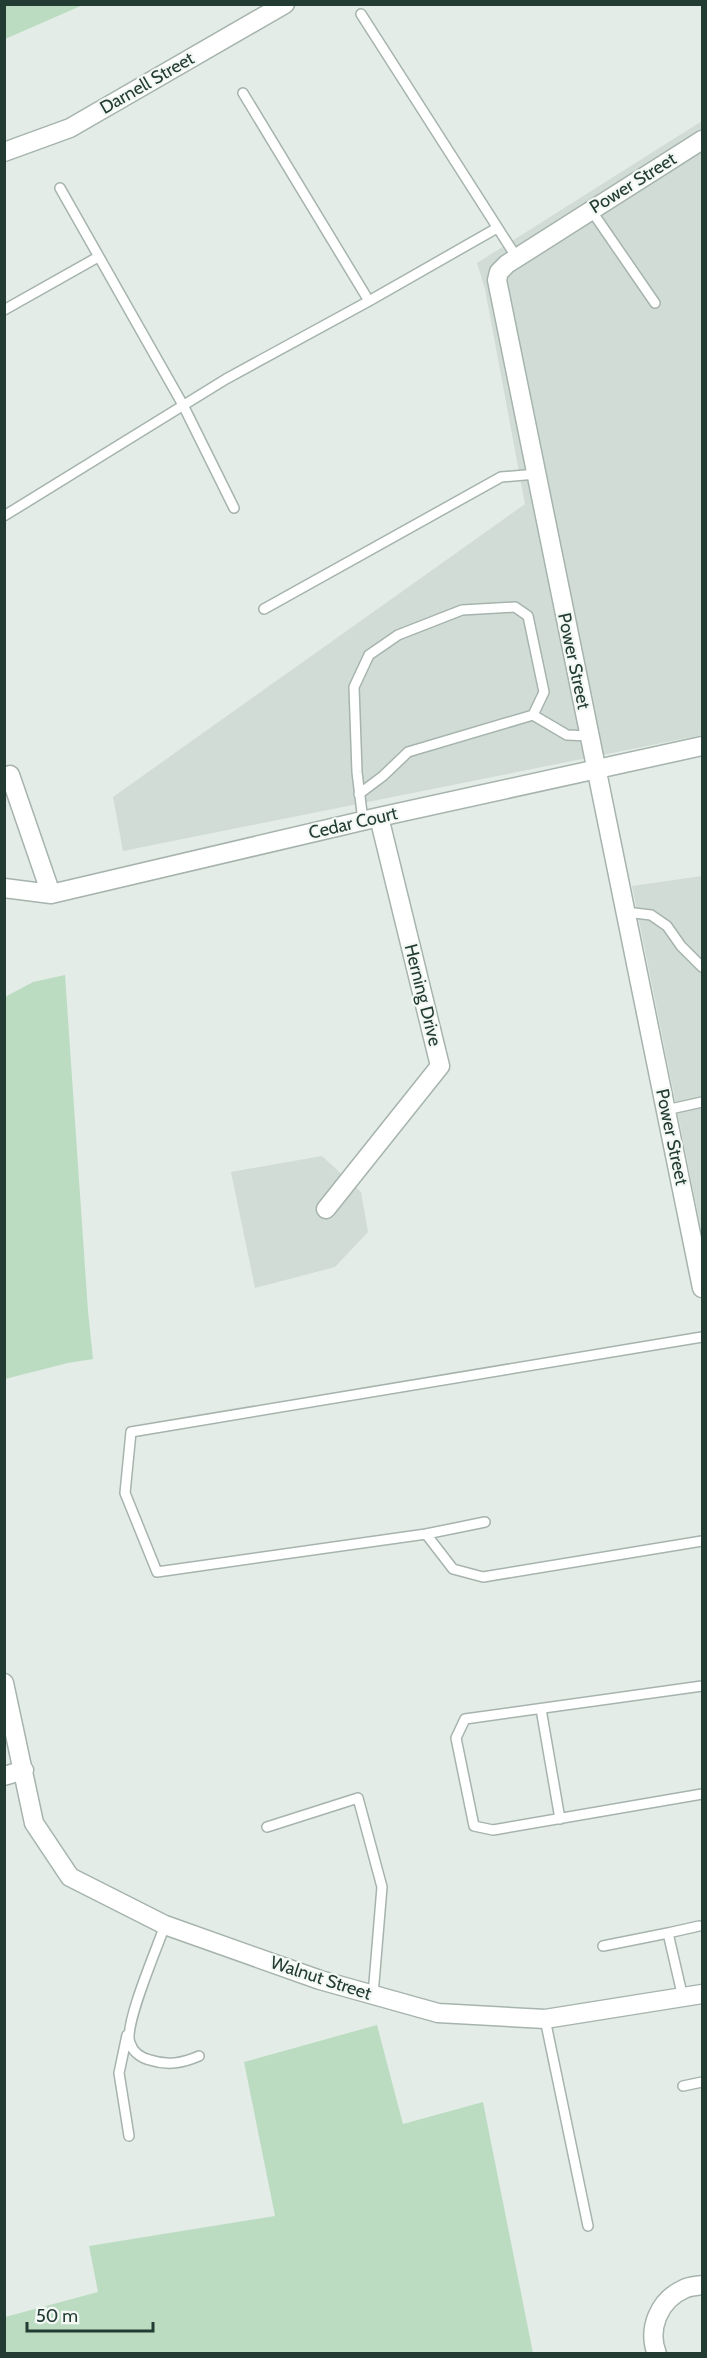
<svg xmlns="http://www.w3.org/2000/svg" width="707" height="2358" font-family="Cabin,sans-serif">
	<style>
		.built { fill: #d1dcd6 }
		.green { fill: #bcdcc2 }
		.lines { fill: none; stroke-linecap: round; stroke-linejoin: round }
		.lane-casing { stroke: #a6b4ad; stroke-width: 12 }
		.street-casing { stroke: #a6b4ad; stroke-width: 21 }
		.lane { stroke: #fff; stroke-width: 9 }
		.street { stroke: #fff; stroke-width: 18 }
		.labels { text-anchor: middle; stroke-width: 4.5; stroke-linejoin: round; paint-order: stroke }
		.street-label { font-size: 18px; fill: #233c33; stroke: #f3f8f5 }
	</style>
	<rect width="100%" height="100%" fill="#e3ece7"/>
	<path class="built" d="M 702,121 L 702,735 L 123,851 L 113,797 L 525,504 L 485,289 L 477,263 Z
		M 702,876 L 702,1234 L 632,886 Z
		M 322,1156 L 361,1192 L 368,1232 L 335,1267 L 255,1288 L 231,1172 Z"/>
	<path class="green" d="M 5,4 L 83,4 L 83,5 L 5,39 Z
		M 65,975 L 88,1311 L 93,1359 L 68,1363 L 5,1379 L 5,997 L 33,982 Z
		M 377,2025 L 403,2124 L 483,2102 L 533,2353 L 5,2353 L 5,2317 L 98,2292 L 89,2246 L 275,2216 L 244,2062 Z"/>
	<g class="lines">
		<g class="lane-casing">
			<path id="lane" d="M 361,14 L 517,258
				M 243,93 L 369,301
				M 60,188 L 183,405 L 234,508
				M 591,210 L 655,303
				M 4,310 L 98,257
				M 4,516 L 226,379 L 369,301 L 497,228
				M 264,609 L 501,477 L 536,474
				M 533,715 L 567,735 L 590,736
				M 359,794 L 383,776 L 408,752 L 533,715 L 544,692 L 528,616 L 515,607 L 462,610 L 398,635 L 369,655 L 354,687 L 357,772 L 363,821
				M 626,912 L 651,915 L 667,926 L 681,946 L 702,967
				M 666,1110 L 702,1102
				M 485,1522 L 426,1534 L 157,1572 L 125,1493 L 131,1432 L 702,1337
				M 426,1534 L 453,1569 L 483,1577 L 702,1541
				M 702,1686 L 465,1719 L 456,1738 L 474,1826 L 493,1830 L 702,1794
				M 541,1709 L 560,1819
				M 267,1827 L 358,1798 L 382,1887 L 373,1995
				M 165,1925 C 158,1946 123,2026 130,2043 C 133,2052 141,2058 150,2060 C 168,2066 183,2063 199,2056
				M 668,1933 L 699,1926
				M 603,1946 L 668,1933 L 683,1998
				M 545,2019 L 588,2226
				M 127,2035 L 119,2073 L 129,2136
				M 683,2086 L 702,2082"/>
		</g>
		<g class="street-casing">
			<path id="street" d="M 702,140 L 507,264 L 499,272 L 497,280 L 702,1288
				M 4,152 L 70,128 L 285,4
				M 10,775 L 51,894
				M 4,888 L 51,894 L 379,817 L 702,746
				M 326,1209 L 440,1066 L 379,817
				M 4,1683 L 34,1823 L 70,1877 L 165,1925 L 320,1980 L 438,2013 L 545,2019 L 702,1994
				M 4,1776 L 24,1770
				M 657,2354 C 647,2329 659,2300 684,2289 C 689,2286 697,2286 702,2285"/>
		</g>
		<use href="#lane" class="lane"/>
		<use href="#street" class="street"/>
	</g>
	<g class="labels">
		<g class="street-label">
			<text transform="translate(147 83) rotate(-30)" y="6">Darnell Street</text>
			<text transform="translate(633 183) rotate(-32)" y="6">Power Street</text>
			<text transform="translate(574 661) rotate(78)" y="6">Power Street</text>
			<text transform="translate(353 823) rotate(-13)" y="6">Cedar Court</text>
			<text transform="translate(423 995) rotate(76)" y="6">Herning Drive</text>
			<text transform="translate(672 1137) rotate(78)" y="6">Power Street</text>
			<text transform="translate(321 1978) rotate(18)" y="6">Walnut Street</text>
		</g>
	</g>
	<rect width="707" height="2358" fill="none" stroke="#233c33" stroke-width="12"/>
	<path d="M27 2322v9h126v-9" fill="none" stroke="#233c33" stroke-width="3"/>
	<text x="36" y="2322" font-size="18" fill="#233c33" stroke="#f3f8f5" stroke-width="4.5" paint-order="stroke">50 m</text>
</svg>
